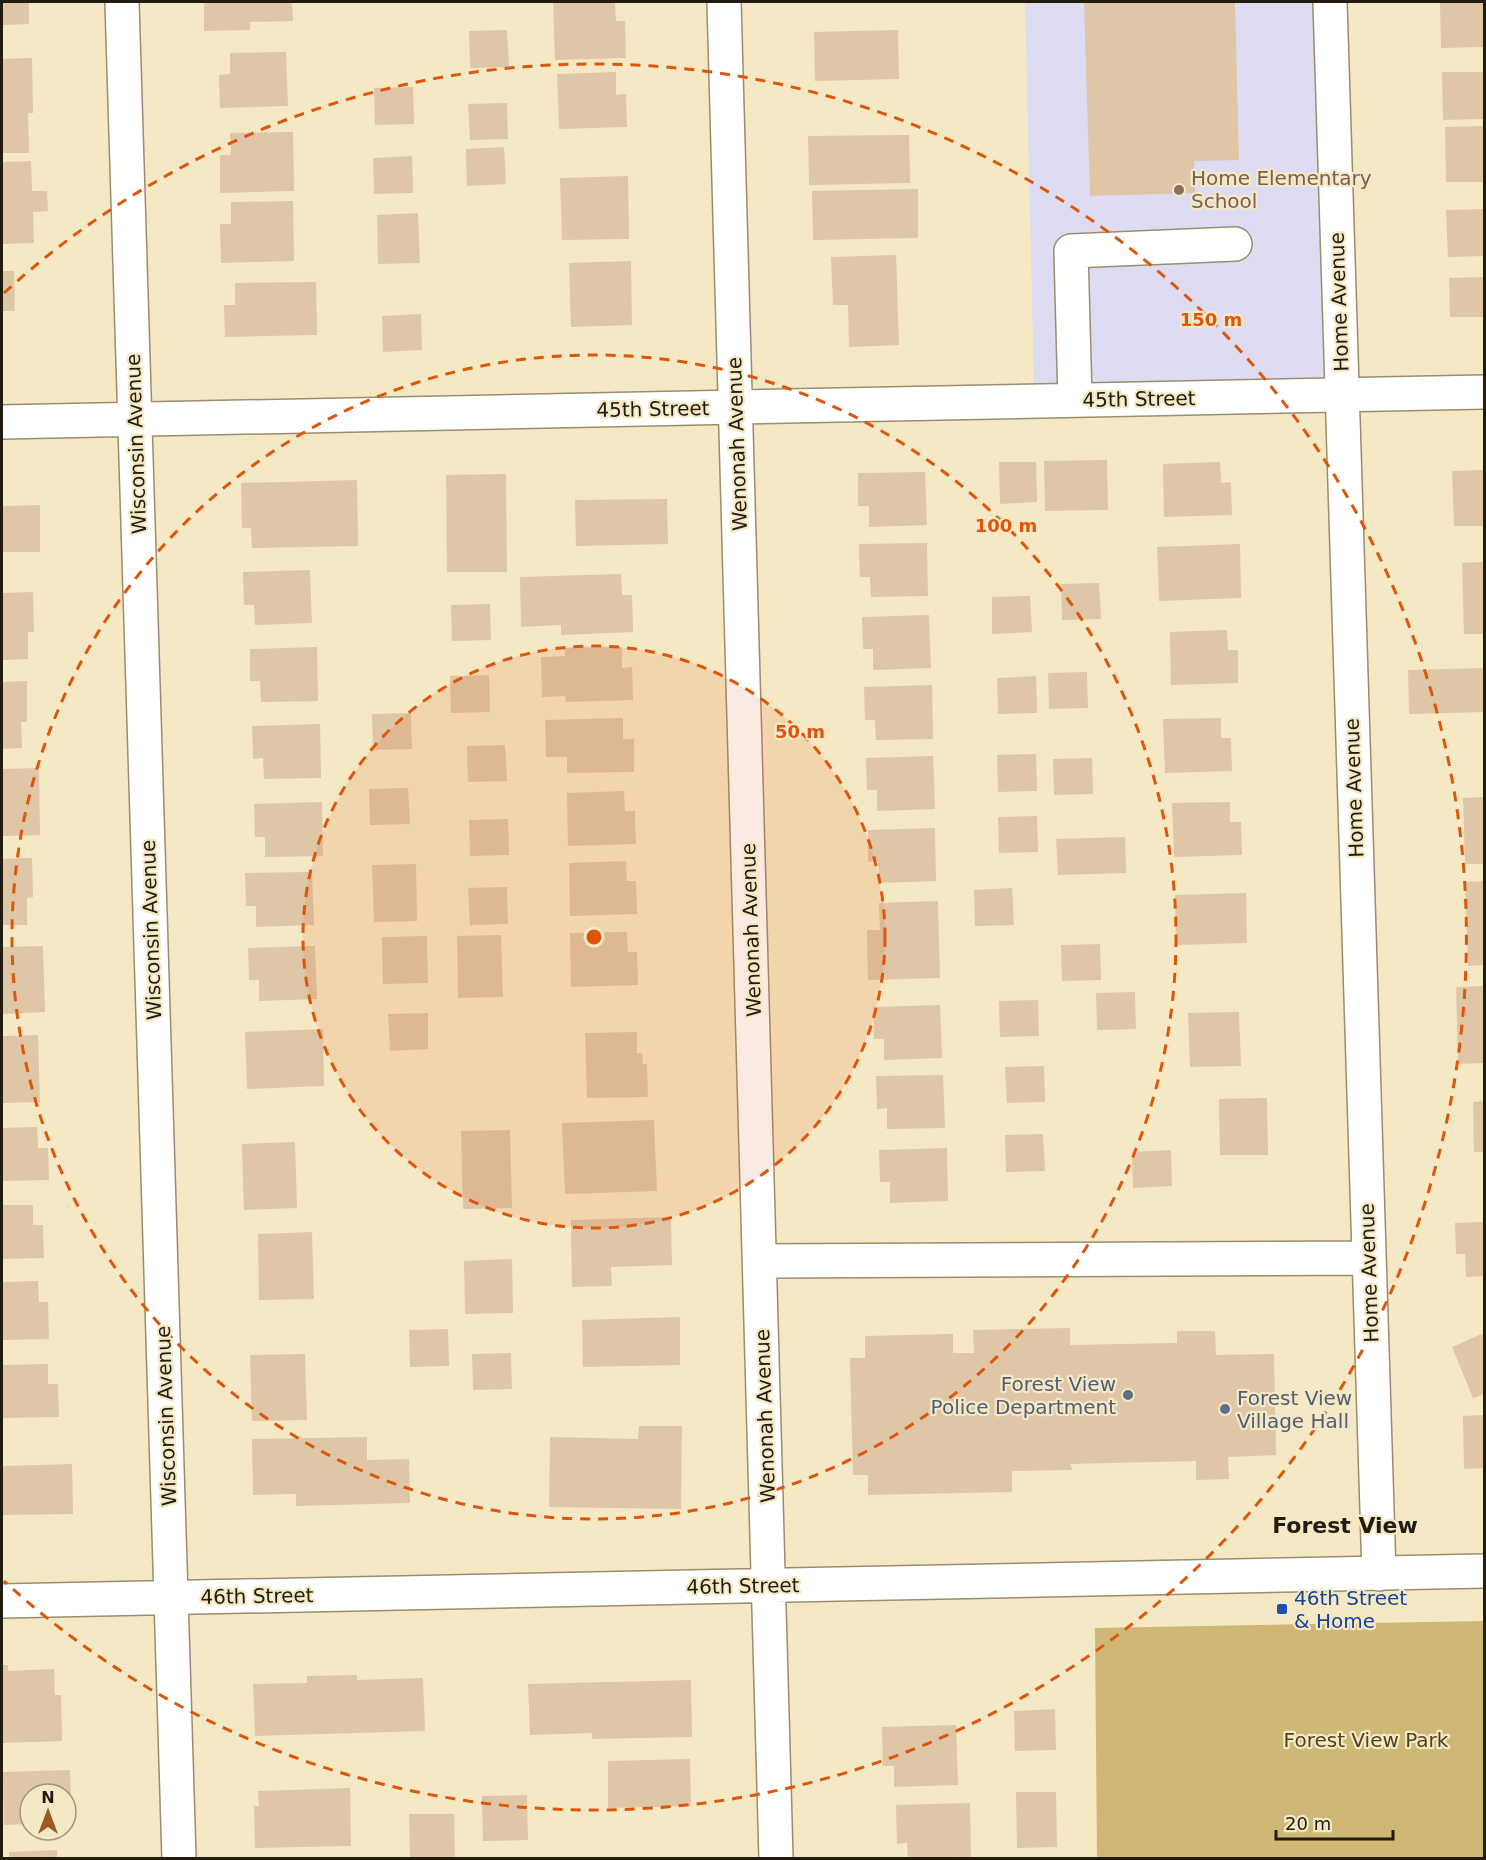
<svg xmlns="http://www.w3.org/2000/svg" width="1486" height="1860" font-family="'DejaVu Sans',sans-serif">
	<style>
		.education { fill: #dedcf2 }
		.green { fill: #cfb775 }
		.building { fill: #dfc6a7 }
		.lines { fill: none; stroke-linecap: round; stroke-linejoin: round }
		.minor-casing { stroke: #9a8e6c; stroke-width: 36 }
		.minor { stroke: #fff; stroke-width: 33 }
		.ring { fill: none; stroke: #de560c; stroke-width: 3; stroke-dasharray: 10 8 }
		.education-dot { fill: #8d6e63; stroke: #f5e8c4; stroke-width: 2 }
		.service-dot { fill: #5c6f8a; stroke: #f5e8c4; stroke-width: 2 }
		.transit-dot { fill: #1a4fb4; stroke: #f5e8c4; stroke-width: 2 }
		.labels { text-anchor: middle; stroke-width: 4.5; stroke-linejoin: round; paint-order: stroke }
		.education-label { font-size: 20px; fill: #785e54; stroke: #f5e8c4; text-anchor: start }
		.street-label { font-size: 20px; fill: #211c0f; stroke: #f5e8c4 }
		.service-label { font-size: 20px; fill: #4e5e75; stroke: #f5e8c4; text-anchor: end }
		.transit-label { font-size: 20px; fill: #164399; stroke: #f5e8c4; text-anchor: start }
		.park-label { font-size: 20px; fill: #4f421d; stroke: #f5e8c4 }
		.quarter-label { font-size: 22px; font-weight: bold; fill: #211c0f; stroke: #f5e8c4 }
		.centre { fill: #de560c; stroke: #f5e8c4; stroke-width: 3 }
		.ring-label { font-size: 18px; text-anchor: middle; font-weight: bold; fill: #de560c; stroke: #f5e8c4; stroke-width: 4.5; stroke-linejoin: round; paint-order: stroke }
	</style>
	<rect width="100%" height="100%" fill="#f5e8c4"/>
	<path class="education" d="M 1025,2 L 1324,2 L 1333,378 L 1034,384 Z"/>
	<path class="green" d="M 1484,1621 L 1484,1858 L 1097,1858 L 1095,1628 Z"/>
	<path class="building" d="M 2,2 L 29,2 L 29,24 L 2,25 Z
		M 204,2 L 292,2 L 293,21 L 250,22 L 250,30 L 204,31 Z
		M 553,2 L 615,2 L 616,21 L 625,21 L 626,58 L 555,60 Z
		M 1084,2 L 1235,2 L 1239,160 L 1194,161 L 1195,193 L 1090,196 Z
		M 1440,2 L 1484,2 L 1484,47 L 1441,48 Z
		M 507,30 L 509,67 L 470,68 L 469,31 Z
		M 898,30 L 899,79 L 815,81 L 814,32 Z
		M 286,52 L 288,106 L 220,108 L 219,75 L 230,74 L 230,53 Z
		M 32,58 L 33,113 L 28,113 L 29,153 L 2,153 L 2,59 Z
		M 616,72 L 616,95 L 626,94 L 627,127 L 559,129 L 557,74 Z
		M 1442,72 L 1484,72 L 1484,119 L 1443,120 Z
		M 413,87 L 414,124 L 375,125 L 374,88 Z
		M 507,103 L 508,139 L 470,140 L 468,104 Z
		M 1484,126 L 1484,182 L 1446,182 L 1445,127 Z
		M 293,132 L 294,191 L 220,193 L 220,155 L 231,155 L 230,133 Z
		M 909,135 L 910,183 L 809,185 L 808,136 Z
		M 504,147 L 506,184 L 467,186 L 466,149 Z
		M 412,156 L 413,193 L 374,194 L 373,158 Z
		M 31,161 L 32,191 L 47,191 L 48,211 L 33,212 L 34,243 L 2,244 L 2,162 Z
		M 628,176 L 629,239 L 562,240 L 560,178 Z
		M 918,189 L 918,238 L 813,240 L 812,191 Z
		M 293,201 L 294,261 L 221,263 L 220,224 L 231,224 L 231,202 Z
		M 1484,209 L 1484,256 L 1448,257 L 1446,210 Z
		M 418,213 L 420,263 L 378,264 L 377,215 Z
		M 896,255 L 899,345 L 849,347 L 848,305 L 833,305 L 831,257 Z
		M 631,261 L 632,325 L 571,327 L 569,263 Z
		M 2,271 L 14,271 L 15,311 L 2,311 Z
		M 1484,277 L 1484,317 L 1450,317 L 1449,278 Z
		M 316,282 L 317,335 L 225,337 L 224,305 L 235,305 L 235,283 Z
		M 421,314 L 422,350 L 383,352 L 382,316 Z
		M 1107,460 L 1108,510 L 1045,511 L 1044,461 Z
		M 999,462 L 1036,462 L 1037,502 L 1000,504 Z
		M 1220,462 L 1221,483 L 1231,482 L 1232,515 L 1164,517 L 1163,464 Z
		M 1484,470 L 1484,526 L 1454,526 L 1452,471 Z
		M 925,472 L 927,525 L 869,527 L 869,506 L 858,506 L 858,473 Z
		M 506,474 L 507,572 L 447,572 L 446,475 Z
		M 357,480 L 358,546 L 252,548 L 251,528 L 242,528 L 241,483 Z
		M 667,499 L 668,544 L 576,546 L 575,500 Z
		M 40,505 L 40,552 L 2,552 L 2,506 Z
		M 927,543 L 928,596 L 871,597 L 870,577 L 860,577 L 859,544 Z
		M 1240,544 L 1241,598 L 1159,601 L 1157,547 Z
		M 1484,562 L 1484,634 L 1464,634 L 1462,563 Z
		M 310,570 L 312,623 L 255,625 L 254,605 L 244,605 L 243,572 Z
		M 621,574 L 622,595 L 632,595 L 633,632 L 561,635 L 561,625 L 521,627 L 520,577 Z
		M 1099,583 L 1101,619 L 1062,620 L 1061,584 Z
		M 33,592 L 34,632 L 28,632 L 28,659 L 2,660 L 2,593 Z
		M 1030,596 L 1032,632 L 992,634 L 992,597 Z
		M 490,604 L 491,640 L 452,641 L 451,605 Z
		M 929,615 L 931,668 L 873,670 L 873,649 L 863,649 L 862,617 Z
		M 1227,630 L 1228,650 L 1238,650 L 1238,683 L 1171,685 L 1170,632 Z
		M 317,647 L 318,701 L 261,702 L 260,681 L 250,681 L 250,649 Z
		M 622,647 L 622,668 L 632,667 L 633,700 L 566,702 L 565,696 L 542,697 L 541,657 L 565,656 L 564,648 Z
		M 1484,668 L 1484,712 L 1409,714 L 1408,670 Z
		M 1087,672 L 1088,708 L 1049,709 L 1048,673 Z
		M 489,675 L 490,712 L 451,713 L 450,676 Z
		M 1036,676 L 1037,713 L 998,714 L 997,678 Z
		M 27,681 L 27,722 L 21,722 L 22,748 L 2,749 L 2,682 Z
		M 932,685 L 933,739 L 876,740 L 875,720 L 865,720 L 864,687 Z
		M 411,713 L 412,749 L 373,750 L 372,714 Z
		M 623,718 L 623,739 L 634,739 L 634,772 L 567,773 L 567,757 L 546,757 L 545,720 Z
		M 1221,718 L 1221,738 L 1231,738 L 1232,771 L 1165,773 L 1163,719 Z
		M 320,724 L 321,778 L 264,779 L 263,758 L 253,759 L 252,726 Z
		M 505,745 L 507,781 L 468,782 L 467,746 Z
		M 1036,754 L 1037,791 L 998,792 L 997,755 Z
		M 933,756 L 935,809 L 877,811 L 877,790 L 867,790 L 866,758 Z
		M 1092,758 L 1093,794 L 1054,795 L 1053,759 Z
		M 39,768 L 40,835 L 2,836 L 2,769 Z
		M 408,788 L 410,824 L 370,825 L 369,789 Z
		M 624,791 L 625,811 L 635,811 L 636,844 L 568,846 L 567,793 Z
		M 1484,797 L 1484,864 L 1465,864 L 1463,798 Z
		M 322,802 L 323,856 L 265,857 L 265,837 L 255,837 L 254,804 Z
		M 1230,802 L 1230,822 L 1241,822 L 1242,855 L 1174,857 L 1172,803 Z
		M 1037,816 L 1038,852 L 999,853 L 998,817 Z
		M 508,819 L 509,855 L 470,856 L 469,820 Z
		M 935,828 L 936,881 L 879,883 L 878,861 L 868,862 L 868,830 Z
		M 1125,837 L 1126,873 L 1058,875 L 1056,839 Z
		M 32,858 L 33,897 L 27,898 L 27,925 L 2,925 L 2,859 Z
		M 626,861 L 627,881 L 636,881 L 637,914 L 570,916 L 569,863 Z
		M 416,864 L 417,921 L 374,922 L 372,865 Z
		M 312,872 L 314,925 L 256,927 L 256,906 L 246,906 L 245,873 Z
		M 1484,881 L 1484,965 L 1468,966 L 1465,882 Z
		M 507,887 L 508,924 L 470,925 L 468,888 Z
		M 1012,888 L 1014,925 L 975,926 L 974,890 Z
		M 1246,893 L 1247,943 L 1176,945 L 1175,895 Z
		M 938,901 L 940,978 L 868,980 L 867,930 L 880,930 L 879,903 Z
		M 627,932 L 628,952 L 637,952 L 638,985 L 571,987 L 570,933 Z
		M 501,935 L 503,997 L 458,998 L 457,936 Z
		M 427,936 L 428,983 L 383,984 L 382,937 Z
		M 1100,944 L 1101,980 L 1062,981 L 1061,945 Z
		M 43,946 L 45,1012 L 2,1014 L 2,947 Z
		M 315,946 L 317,999 L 259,1001 L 259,980 L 249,980 L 248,948 Z
		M 1484,986 L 1484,1063 L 1458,1064 L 1456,987 Z
		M 1135,992 L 1136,1029 L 1097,1030 L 1096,993 Z
		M 1038,1000 L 1039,1036 L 1000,1037 L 999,1001 Z
		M 940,1005 L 942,1058 L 884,1060 L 884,1039 L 874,1039 L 873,1007 Z
		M 1239,1012 L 1241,1066 L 1190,1067 L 1188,1013 Z
		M 428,1013 L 428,1049 L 390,1051 L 388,1014 Z
		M 323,1029 L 324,1086 L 247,1089 L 245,1032 Z
		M 637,1032 L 637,1053 L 642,1053 L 643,1064 L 647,1064 L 648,1097 L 587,1098 L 585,1033 Z
		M 38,1035 L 40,1102 L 2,1103 L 2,1036 Z
		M 1044,1066 L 1045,1102 L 1007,1103 L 1005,1067 Z
		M 943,1075 L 945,1128 L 887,1129 L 887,1108 L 877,1109 L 876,1076 Z
		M 1267,1098 L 1268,1155 L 1220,1155 L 1219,1099 Z
		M 1484,1101 L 1484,1152 L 1474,1152 L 1473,1102 Z
		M 654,1120 L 657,1191 L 565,1194 L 562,1123 Z
		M 37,1127 L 38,1148 L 48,1148 L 49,1180 L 2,1181 L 2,1128 Z
		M 510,1130 L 512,1208 L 463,1209 L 461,1131 Z
		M 1043,1134 L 1045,1171 L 1006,1172 L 1005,1135 Z
		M 295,1142 L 297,1208 L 244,1210 L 242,1144 Z
		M 947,1148 L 948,1201 L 890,1203 L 890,1182 L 880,1182 L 879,1150 Z
		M 1171,1150 L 1172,1186 L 1133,1188 L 1132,1152 Z
		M 2,1205 L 33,1205 L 33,1225 L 43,1225 L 44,1258 L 2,1259 Z
		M 671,1217 L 672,1265 L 611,1267 L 612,1286 L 572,1287 L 571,1220 Z
		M 1484,1222 L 1484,1276 L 1466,1277 L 1465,1254 L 1456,1254 L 1455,1223 Z
		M 312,1232 L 314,1299 L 259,1300 L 258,1234 Z
		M 512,1259 L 513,1313 L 465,1314 L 464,1261 Z
		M 38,1281 L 39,1302 L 48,1302 L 49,1339 L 2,1340 L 2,1282 Z
		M 680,1317 L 680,1365 L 583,1367 L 582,1320 Z
		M 1070,1328 L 1070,1345 L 1177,1343 L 1177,1331 L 1215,1331 L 1216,1355 L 1274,1354 L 1276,1455 L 1228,1457 L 1229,1479 L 1196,1480 L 1196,1461 L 1070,1464 L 1073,1470 L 1012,1471 L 1012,1492 L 868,1495 L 868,1475 L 853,1475 L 850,1358 L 865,1358 L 865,1336 L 953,1334 L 953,1353 L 974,1353 L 973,1330 Z
		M 448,1329 L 449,1366 L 410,1367 L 409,1330 Z
		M 1484,1333 L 1484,1394 L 1473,1398 L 1452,1347 Z
		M 511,1353 L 512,1389 L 473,1390 L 472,1354 Z
		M 305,1354 L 307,1420 L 252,1421 L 250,1355 Z
		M 48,1364 L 48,1384 L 58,1384 L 59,1417 L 2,1418 L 2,1365 Z
		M 1484,1415 L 1484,1468 L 1464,1469 L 1463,1416 Z
		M 639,1426 L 682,1426 L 681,1509 L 549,1507 L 550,1437 L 638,1439 Z
		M 367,1437 L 367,1460 L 409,1459 L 410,1503 L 296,1506 L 296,1494 L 253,1495 L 252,1439 Z
		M 72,1464 L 73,1514 L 2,1515 L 2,1466 Z
		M 2,1665 L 8,1665 L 8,1671 L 54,1669 L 55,1695 L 61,1695 L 62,1741 L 2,1743 Z
		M 357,1675 L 357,1680 L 423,1678 L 425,1731 L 255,1736 L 253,1684 L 307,1683 L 307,1676 Z
		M 691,1680 L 692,1737 L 592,1739 L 592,1733 L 530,1735 L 528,1684 Z
		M 1055,1709 L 1056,1750 L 1015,1751 L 1014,1711 Z
		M 956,1725 L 958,1785 L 894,1787 L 894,1766 L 883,1766 L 882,1727 Z
		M 690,1759 L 691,1806 L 608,1808 L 608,1761 Z
		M 70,1770 L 71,1803 L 66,1803 L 66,1794 L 30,1794 L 30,1824 L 4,1825 L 3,1772 Z
		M 350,1788 L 351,1846 L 255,1848 L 254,1806 L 259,1806 L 258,1791 Z
		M 1016,1792 L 1056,1792 L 1057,1847 L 1017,1848 Z
		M 527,1795 L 528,1840 L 483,1841 L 482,1796 Z
		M 970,1803 L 971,1858 L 908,1858 L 907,1843 L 897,1844 L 896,1805 Z
		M 409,1814 L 454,1814 L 455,1858 L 410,1858 Z
		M 57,1850 L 57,1858 L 9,1858 L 9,1852 Z"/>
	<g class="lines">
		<g class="minor-casing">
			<path id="minor" d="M 122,2 L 179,1858
				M 724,2 L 776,1858
				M 1330,2 L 1379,1574
				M 1075,400 L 1071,251 L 1235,244
				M 2,422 L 1484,392
				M 760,1261 L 1369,1258
				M 2,1601 L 1484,1571"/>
		</g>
		<use href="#minor" class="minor"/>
	</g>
	<circle cx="594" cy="937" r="291" fill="#de560c" fill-opacity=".12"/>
	<g class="ring">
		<circle cx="594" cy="937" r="291"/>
		<circle cx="594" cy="937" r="582"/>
		<path d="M4 293A873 873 0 1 1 4 1581"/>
	</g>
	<circle class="education-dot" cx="1179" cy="190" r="6"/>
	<g class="service-dot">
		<circle cx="1128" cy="1395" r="6"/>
		<circle cx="1225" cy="1409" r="6"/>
	</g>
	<rect class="transit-dot" x="1276" y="1603" width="12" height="12" rx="3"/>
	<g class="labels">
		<g class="education-label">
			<text x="1191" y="185">Home Elementary<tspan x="1191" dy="23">School</tspan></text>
		</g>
		<g class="street-label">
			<text transform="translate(1339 302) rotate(-92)" y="7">Home Avenue</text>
			<text transform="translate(1139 399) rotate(-1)" y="7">45th Street</text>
			<text transform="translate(653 409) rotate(-1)" y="7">45th Street</text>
			<text transform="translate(136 444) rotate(-92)" y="7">Wisconsin Avenue</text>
			<text transform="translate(737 444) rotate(-92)" y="7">Wenonah Avenue</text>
			<text transform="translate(1354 788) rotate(-92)" y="7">Home Avenue</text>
			<text transform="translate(151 930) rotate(-92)" y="7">Wisconsin Avenue</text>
			<text transform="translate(751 930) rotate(-92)" y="7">Wenonah Avenue</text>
			<text transform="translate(1369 1273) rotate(-92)" y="7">Home Avenue</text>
			<text transform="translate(166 1416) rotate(-92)" y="7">Wisconsin Avenue</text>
			<text transform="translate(765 1416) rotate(-92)" y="7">Wenonah Avenue</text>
			<text transform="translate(743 1586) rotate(-1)" y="7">46th Street</text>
			<text transform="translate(257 1596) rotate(-1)" y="7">46th Street</text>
		</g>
		<g class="service-label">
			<text x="1116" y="1391">Forest View<tspan x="1116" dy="23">Police Department</tspan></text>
			<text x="1237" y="1405" text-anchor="start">Forest View<tspan x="1237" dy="23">Village Hall</tspan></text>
		</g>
		<g class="transit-label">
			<text x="1294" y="1605">46th Street<tspan x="1294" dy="23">&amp; Home</tspan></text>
		</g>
		<g class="park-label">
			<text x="1366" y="1747">Forest View Park</text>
		</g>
		<g class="quarter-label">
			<text x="1345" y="1533">Forest View</text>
		</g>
	</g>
	<circle cx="594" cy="937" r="9" class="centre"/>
	<g class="ring-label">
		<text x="1211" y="326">150 m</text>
		<text x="1006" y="532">100 m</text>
		<text x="800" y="738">50 m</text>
	</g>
	<rect width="1486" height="1860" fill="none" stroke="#211c0f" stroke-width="6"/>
	<g transform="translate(48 1812)"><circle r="28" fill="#f5e8c4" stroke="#a0967c" stroke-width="1.5"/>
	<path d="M0-4.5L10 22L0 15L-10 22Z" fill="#9a5825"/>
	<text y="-9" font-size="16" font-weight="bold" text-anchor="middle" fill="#211c0f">N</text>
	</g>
	<path d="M1276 1830v9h117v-9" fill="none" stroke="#211c0f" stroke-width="3"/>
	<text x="1285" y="1830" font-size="18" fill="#211c0f" stroke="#f5e8c4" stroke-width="4.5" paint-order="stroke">20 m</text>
</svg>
